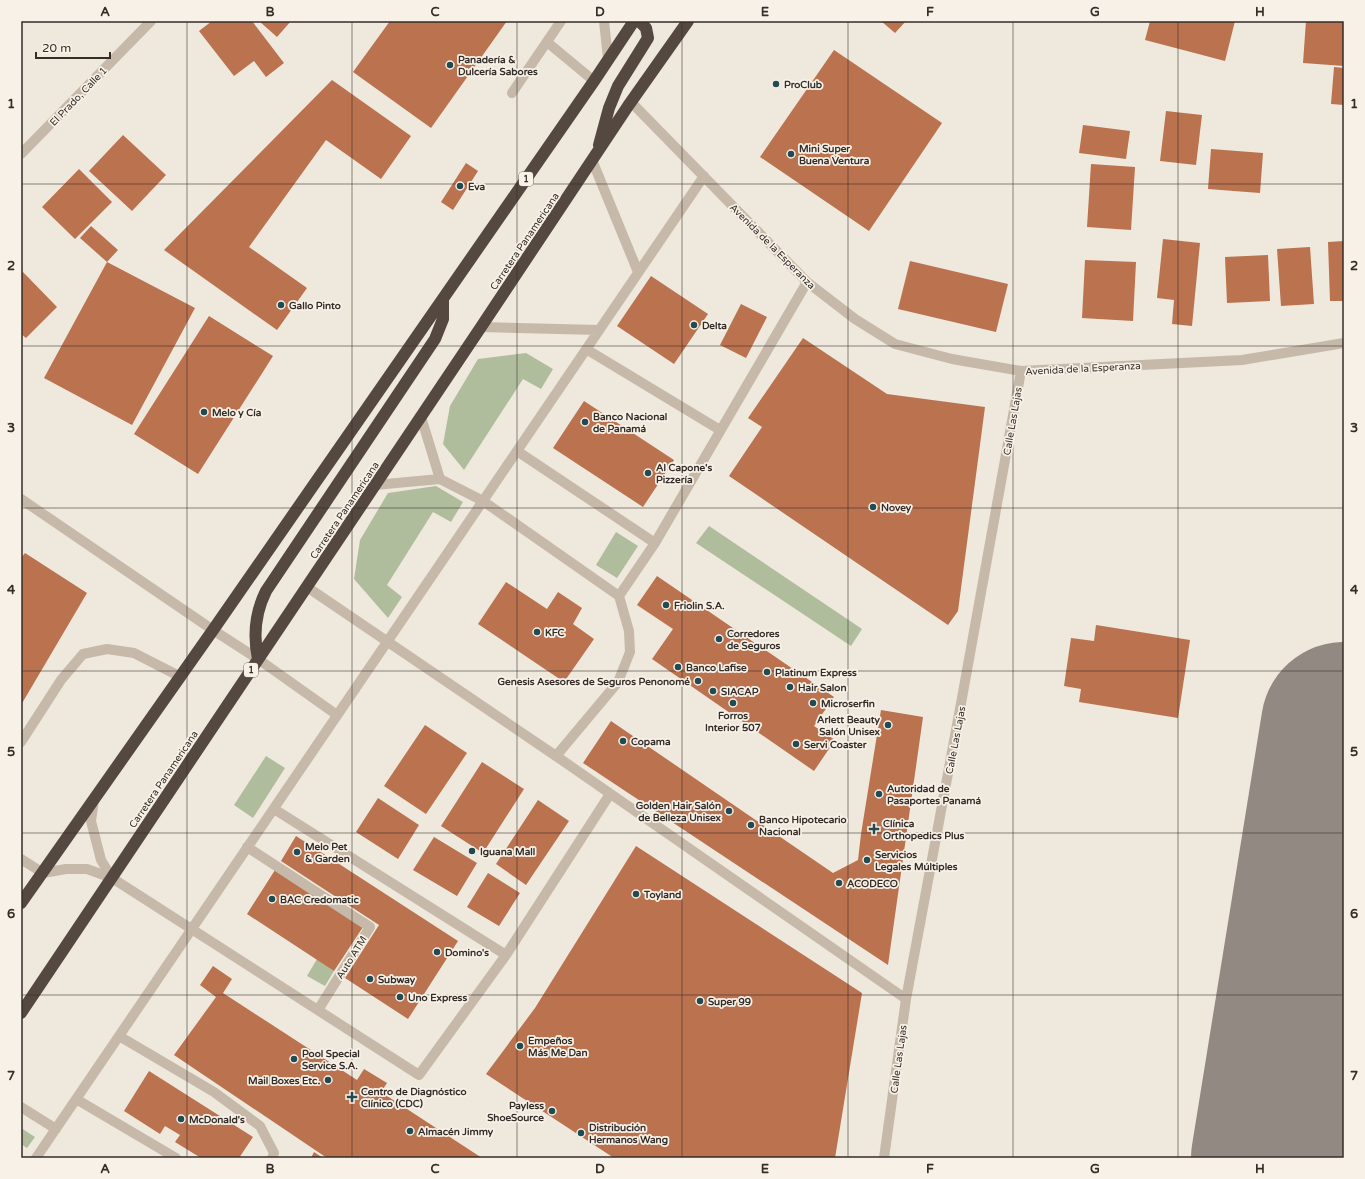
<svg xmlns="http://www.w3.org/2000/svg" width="1365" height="1179" font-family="'Varela Round',sans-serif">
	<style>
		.green { fill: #b0bd9d }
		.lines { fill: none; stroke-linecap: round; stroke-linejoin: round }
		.runway { stroke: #928a82; stroke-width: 166 }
		.building { fill: #ba724f }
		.minor { stroke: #c6b9a9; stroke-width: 10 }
		.highway { stroke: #544840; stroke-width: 12 }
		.grid { fill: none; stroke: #342d28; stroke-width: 1; stroke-opacity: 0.55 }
		.poi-dot { fill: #224a51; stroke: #f7f1e8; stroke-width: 1.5 }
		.labels { text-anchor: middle; stroke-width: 3.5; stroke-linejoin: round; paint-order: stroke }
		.shield { fill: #f7f1e8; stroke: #6e6862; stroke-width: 1 }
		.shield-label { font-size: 9px; font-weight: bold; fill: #342d28 }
		.poi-label { font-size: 10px; font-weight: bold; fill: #342d28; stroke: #f7f1e8; text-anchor: start }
		.street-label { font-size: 10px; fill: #342d28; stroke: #f7f1e8 }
		.neatline { fill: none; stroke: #342d28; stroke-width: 1.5 }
		.grid-label { font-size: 13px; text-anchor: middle; font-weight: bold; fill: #342d28 }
	</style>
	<rect width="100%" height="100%" fill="#efe8dc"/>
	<path class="green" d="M 526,353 L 553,369 L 541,389 L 523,379 L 464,470 L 443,444 L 450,406 L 478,359 Z
		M 436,486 L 463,502 L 451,522 L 433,512 L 387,585 L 402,597 L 388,618 L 354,579 L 360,540 L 388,493 Z
		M 709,526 L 862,629 L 851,646 L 696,543 Z
		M 616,532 L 638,546 L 617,578 L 596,565 Z
		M 266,756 L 285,768 L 253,818 L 234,805 Z
		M 317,959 L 334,971 L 325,986 L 307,976 Z
		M 21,1128 L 35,1137 L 27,1148 L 21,1144 Z"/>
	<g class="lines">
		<path class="runway" d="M 1274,1158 L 1344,725"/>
	</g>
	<path class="building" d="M 212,21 L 252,21 L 284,63 L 266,77 L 254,61 L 234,76 L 199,31 Z
		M 259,21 L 291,21 L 277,37 Z
		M 390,21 L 507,21 L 431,128 L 353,72 Z
		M 881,21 L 906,21 L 895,33 Z
		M 1150,21 L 1235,21 L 1225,61 L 1145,40 Z
		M 1306,21 L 1344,21 L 1344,66 L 1303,63 Z
		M 834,50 L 942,123 L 869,231 L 760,157 Z
		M 1334,67 L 1344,68 L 1344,105 L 1331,104 Z
		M 332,80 L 411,136 L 381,179 L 326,140 L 249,247 L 307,288 L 277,330 L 164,250 Z
		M 1166,111 L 1202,115 L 1196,165 L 1160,161 Z
		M 1083,125 L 1130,131 L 1126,159 L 1079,153 Z
		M 123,135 L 166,175 L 132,211 L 89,171 Z
		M 1211,149 L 1263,153 L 1260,193 L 1208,189 Z
		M 466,163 L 478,171 L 453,210 L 441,202 Z
		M 1091,164 L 1135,167 L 1131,230 L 1087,227 Z
		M 79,169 L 112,202 L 75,239 L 42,207 Z
		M 91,226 L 118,250 L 107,262 L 80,238 Z
		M 1163,239 L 1200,243 L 1192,326 L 1172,324 L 1174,300 L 1157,298 Z
		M 1344,241 L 1344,301 L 1330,301 L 1328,242 Z
		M 1310,247 L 1314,304 L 1281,306 L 1277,249 Z
		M 1268,255 L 1270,301 L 1227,303 L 1225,257 Z
		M 1085,260 L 1136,262 L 1133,321 L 1082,318 Z
		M 910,261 L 1008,284 L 996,332 L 898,309 Z
		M 107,262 L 195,308 L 132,425 L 44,378 Z
		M 21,270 L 57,307 L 26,338 L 21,334 Z
		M 651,276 L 708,314 L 674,364 L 617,326 Z
		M 741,304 L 767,317 L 746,358 L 720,345 Z
		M 209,316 L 273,356 L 198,474 L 134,434 Z
		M 803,338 L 887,394 L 985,407 L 958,611 L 948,625 L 729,476 L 762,427 L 748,418 Z
		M 584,401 L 674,460 L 643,507 L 553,448 Z
		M 25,553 L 87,593 L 21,705 L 21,558 Z
		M 657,576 L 834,697 L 814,726 L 835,740 L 814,771 L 652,659 L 673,629 L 637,605 Z
		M 506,582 L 547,609 L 558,592 L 582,608 L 573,624 L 594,639 L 564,682 L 478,624 Z
		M 1096,625 L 1190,640 L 1178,718 L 1079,702 L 1081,689 L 1064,686 L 1071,638 L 1094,641 Z
		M 881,710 L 923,717 L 888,965 L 583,763 L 611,721 L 833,873 L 858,860 L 861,834 Z
		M 425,725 L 467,753 L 426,814 L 384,786 Z
		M 482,762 L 524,789 L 483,853 L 441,826 Z
		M 378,798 L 419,825 L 398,859 L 356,832 Z
		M 538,800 L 569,821 L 526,885 L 496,864 Z
		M 296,836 L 458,941 L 408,1019 L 345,978 L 379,925 L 281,861 Z
		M 434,837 L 477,863 L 457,896 L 413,870 Z
		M 636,846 L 862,993 L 835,1158 L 614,1158 L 486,1074 L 535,1008 Z
		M 275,870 L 363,927 L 334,971 L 247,914 Z
		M 488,873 L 520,893 L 499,926 L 467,907 Z
		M 213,966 L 232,979 L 223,993 L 357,1080 L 364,1069 L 387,1083 L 381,1092 L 482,1158 L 327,1158 L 174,1055 L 216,997 L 200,985 Z
		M 149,1071 L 253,1137 L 239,1158 L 201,1158 L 175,1142 L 180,1135 L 165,1126 L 160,1134 L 124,1111 Z
		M 314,1152 L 323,1158 L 311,1158 Z"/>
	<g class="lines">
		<path class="minor" d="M 604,21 L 608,59
			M 547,42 L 594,81
			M 512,93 L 561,21
			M 631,102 L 807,282 L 855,319 L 895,344 L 952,359 L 1021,371 L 1242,360 L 1344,343
			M 21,154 L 151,21
			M 592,160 L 638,272
			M 481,327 L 599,330
			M 586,349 L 720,430
			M 421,417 L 440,479
			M 517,451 L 655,543
			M 375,485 L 440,479 L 483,501 L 619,596 L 629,631 L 630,652 L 618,682 L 556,756
			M 21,499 L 213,630 L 258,659 L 337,715
			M 307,587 L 556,756 L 906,999
			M 619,596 L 655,543 L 807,282
			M 21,742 L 61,680 L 83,654 L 107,649 L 134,653 L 181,677
			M 94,799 L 91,821 L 101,860 L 112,878
			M 274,809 L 506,955 L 610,794
			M 247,847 L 370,927 L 318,1010
			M 21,859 L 43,873 L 66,869 L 87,869 L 112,878 L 419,1075 L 506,955
			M 119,1036 L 214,1092 L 260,1126 L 274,1153 L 272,1158
			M 76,1099 L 176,1158
			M 21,1107 L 56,1129
			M 36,1158 L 704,176
			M 884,1158 L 906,999 L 962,698 L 1021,371"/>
		<path class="highway" d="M 599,145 L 609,108 L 618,86 L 648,38 L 646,28 L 639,21
			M 258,659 C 253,635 255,613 266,591 L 435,339 L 443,319 L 443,299
			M 21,903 L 213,630 L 594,81 L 634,21
			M 21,1013 L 481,327 L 628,106 L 688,21"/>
	</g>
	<path class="grid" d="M 187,21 L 187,1158M 352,21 L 352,1158M 517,21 L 517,1158M 682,21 L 682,1158M 848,21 L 848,1158M 1013,21 L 1013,1158M 1178,21 L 1178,1158M 21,184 L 1344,184M 21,346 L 1344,346M 21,508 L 1344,508M 21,671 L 1344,671M 21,833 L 1344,833M 21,995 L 1344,995"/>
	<g class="poi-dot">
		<circle cx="450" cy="65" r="4"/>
		<circle cx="776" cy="84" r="4"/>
		<circle cx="791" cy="154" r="4"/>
		<circle cx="460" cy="186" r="4"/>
		<circle cx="281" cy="305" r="4"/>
		<circle cx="694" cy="325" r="4"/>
		<circle cx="204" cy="412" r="4"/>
		<circle cx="585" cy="422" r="4"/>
		<circle cx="648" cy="473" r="4"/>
		<circle cx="873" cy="507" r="4"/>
		<circle cx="666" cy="605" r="4"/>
		<circle cx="537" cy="632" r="4"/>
		<circle cx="719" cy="639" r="4"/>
		<circle cx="678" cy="667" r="4"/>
		<circle cx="767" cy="672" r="4"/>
		<circle cx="698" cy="681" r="4"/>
		<circle cx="790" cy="687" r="4"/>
		<circle cx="713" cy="691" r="4"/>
		<circle cx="733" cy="703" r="4"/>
		<circle cx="813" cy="703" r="4"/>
		<circle cx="888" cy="725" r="4"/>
		<circle cx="623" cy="741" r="4"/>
		<circle cx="796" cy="744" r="4"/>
		<circle cx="879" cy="794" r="4"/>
		<circle cx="729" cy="811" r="4"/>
		<circle cx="751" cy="825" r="4"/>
		<path d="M872 823h4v4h4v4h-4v4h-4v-4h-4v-4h4z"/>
		<circle cx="472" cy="851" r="4"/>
		<circle cx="297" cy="852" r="4"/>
		<circle cx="867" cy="860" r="4"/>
		<circle cx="839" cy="883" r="4"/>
		<circle cx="636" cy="894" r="4"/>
		<circle cx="272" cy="899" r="4"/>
		<circle cx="437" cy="952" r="4"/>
		<circle cx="370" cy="979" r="4"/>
		<circle cx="400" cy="997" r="4"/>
		<circle cx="700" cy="1001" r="4"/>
		<circle cx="520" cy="1046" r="4"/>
		<circle cx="294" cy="1059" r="4"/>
		<circle cx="328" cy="1080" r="4"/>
		<path d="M350 1091h4v4h4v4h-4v4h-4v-4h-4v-4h4z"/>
		<circle cx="552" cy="1111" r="4"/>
		<circle cx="181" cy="1119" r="4"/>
		<circle cx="410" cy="1131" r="4"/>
		<circle cx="581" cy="1133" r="4"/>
	</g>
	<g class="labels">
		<g class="shield">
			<rect x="519" y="172" width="14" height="14" rx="3"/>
			<rect x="244" y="663" width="14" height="14" rx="3"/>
		</g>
		<g class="shield-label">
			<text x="526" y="182">1</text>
			<text x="251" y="673">1</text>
		</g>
		<g class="poi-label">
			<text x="458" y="63">Panadería &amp;<tspan x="458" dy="12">Dulcería Sabores</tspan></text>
			<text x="784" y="88">ProClub</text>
			<text x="799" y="152">Mini Super<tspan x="799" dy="12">Buena Ventura</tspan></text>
			<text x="468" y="190">Eva</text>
			<text x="289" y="309">Gallo Pinto</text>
			<text x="702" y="329">Delta</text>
			<text x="212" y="416">Melo y Cía</text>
			<text x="593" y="420">Banco Nacional<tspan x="593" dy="12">de Panamá</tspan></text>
			<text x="656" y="471">Al Capone's<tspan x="656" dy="12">Pizzería</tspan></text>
			<text x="881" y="511">Novey</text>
			<text x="674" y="609">Friolin S.A.</text>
			<text x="545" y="636">KFC</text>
			<text x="727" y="637">Corredores<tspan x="727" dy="12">de Seguros</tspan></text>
			<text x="686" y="671">Banco Lafise</text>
			<text x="775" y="676">Platinum Express</text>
			<text x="690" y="685" text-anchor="end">Genesis Asesores de Seguros Penonomé</text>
			<text x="798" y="691">Hair Salon</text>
			<text x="721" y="695">SIACAP</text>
			<text x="821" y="707">Microserfin</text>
			<text x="733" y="719" text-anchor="middle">Forros<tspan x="733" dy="12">Interior 507</tspan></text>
			<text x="880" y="723" text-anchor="end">Arlett Beauty<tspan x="880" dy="12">Salón Unisex</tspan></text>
			<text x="631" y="745">Copama</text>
			<text x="804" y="748">Servi Coaster</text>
			<text x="887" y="792">Autoridad de<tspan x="887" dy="12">Pasaportes Panamá</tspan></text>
			<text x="721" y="809" text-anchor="end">Golden Hair Salón<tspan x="721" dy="12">de Belleza Unisex</tspan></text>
			<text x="759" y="823">Banco Hipotecario<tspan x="759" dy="12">Nacional</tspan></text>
			<text x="883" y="827">Clínica<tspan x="883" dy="12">Orthopedics Plus</tspan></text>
			<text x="305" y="850">Melo Pet<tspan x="305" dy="12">&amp; Garden</tspan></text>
			<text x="480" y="855">Iguana Mall</text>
			<text x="875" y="858">Servicios<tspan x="875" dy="12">Legales Múltiples</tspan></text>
			<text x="847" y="887">ACODECO</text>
			<text x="644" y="898">Toyland</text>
			<text x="280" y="903">BAC Credomatic</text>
			<text x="445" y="956">Domino's</text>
			<text x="378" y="983">Subway</text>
			<text x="408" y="1001">Uno Express</text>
			<text x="708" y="1005">Super 99</text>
			<text x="528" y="1044">Empeños<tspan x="528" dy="12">Más Me Dan</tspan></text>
			<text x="302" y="1057">Pool Special<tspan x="302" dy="12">Service S.A.</tspan></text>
			<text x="320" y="1084" text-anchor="end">Mail Boxes Etc.</text>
			<text x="361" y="1095">Centro de Diagnóstico<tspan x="361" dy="12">Clínico (CDC)</tspan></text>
			<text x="544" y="1109" text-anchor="end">Payless<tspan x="544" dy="12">ShoeSource</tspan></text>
			<text x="189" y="1123">McDonald's</text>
			<text x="589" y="1131">Distribución<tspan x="589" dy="12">Hermanos Wang</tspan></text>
			<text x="418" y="1135">Almacén Jimmy</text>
		</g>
		<g class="street-label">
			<text transform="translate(78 96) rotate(-46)" y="4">El Prado, Calle 1</text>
			<text transform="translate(524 241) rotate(-56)" y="4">Carretera Panamericana</text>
			<text transform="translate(773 246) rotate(45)" y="4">Avenida de la Esperanza</text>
			<text transform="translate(1083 368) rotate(-3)" y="4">Avenida de la Esperanza</text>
			<text transform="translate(1012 421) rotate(-80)" y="4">Calle Las Lajas</text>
			<text transform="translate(344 510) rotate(-56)" y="4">Carretera Panamericana</text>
			<text transform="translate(955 740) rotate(-79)" y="4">Calle Las Lajas</text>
			<text transform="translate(163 779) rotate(-56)" y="4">Carretera Panamericana</text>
			<text transform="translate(351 957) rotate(-58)" y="4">Auto ATM</text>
			<text transform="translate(898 1059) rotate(-82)" y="4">Calle Las Lajas</text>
		</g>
	</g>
	<rect width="1365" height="1179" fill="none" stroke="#f7f1e8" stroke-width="44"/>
	<path d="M36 52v6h74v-6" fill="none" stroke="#342d28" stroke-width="2"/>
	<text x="42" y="52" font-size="12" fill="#342d28" stroke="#f7f1e8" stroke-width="3" paint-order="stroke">20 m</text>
	<rect x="22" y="22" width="1321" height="1135" class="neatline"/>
	<g class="grid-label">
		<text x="105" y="16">A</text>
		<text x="270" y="16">B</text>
		<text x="435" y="16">C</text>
		<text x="600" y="16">D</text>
		<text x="765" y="16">E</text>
		<text x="930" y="16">F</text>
		<text x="1095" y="16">G</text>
		<text x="1260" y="16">H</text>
		<text x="11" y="108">1</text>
		<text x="1354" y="108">1</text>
		<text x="11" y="270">2</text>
		<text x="1354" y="270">2</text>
		<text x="11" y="432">3</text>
		<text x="1354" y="432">3</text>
		<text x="11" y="594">4</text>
		<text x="1354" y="594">4</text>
		<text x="11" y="756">5</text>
		<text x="1354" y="756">5</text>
		<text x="11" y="918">6</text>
		<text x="1354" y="918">6</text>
		<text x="11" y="1080">7</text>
		<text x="1354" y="1080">7</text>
		<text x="105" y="1173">A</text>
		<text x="270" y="1173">B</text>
		<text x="435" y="1173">C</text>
		<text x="600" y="1173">D</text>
		<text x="765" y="1173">E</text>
		<text x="930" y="1173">F</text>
		<text x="1095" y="1173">G</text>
		<text x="1260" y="1173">H</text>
	</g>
</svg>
